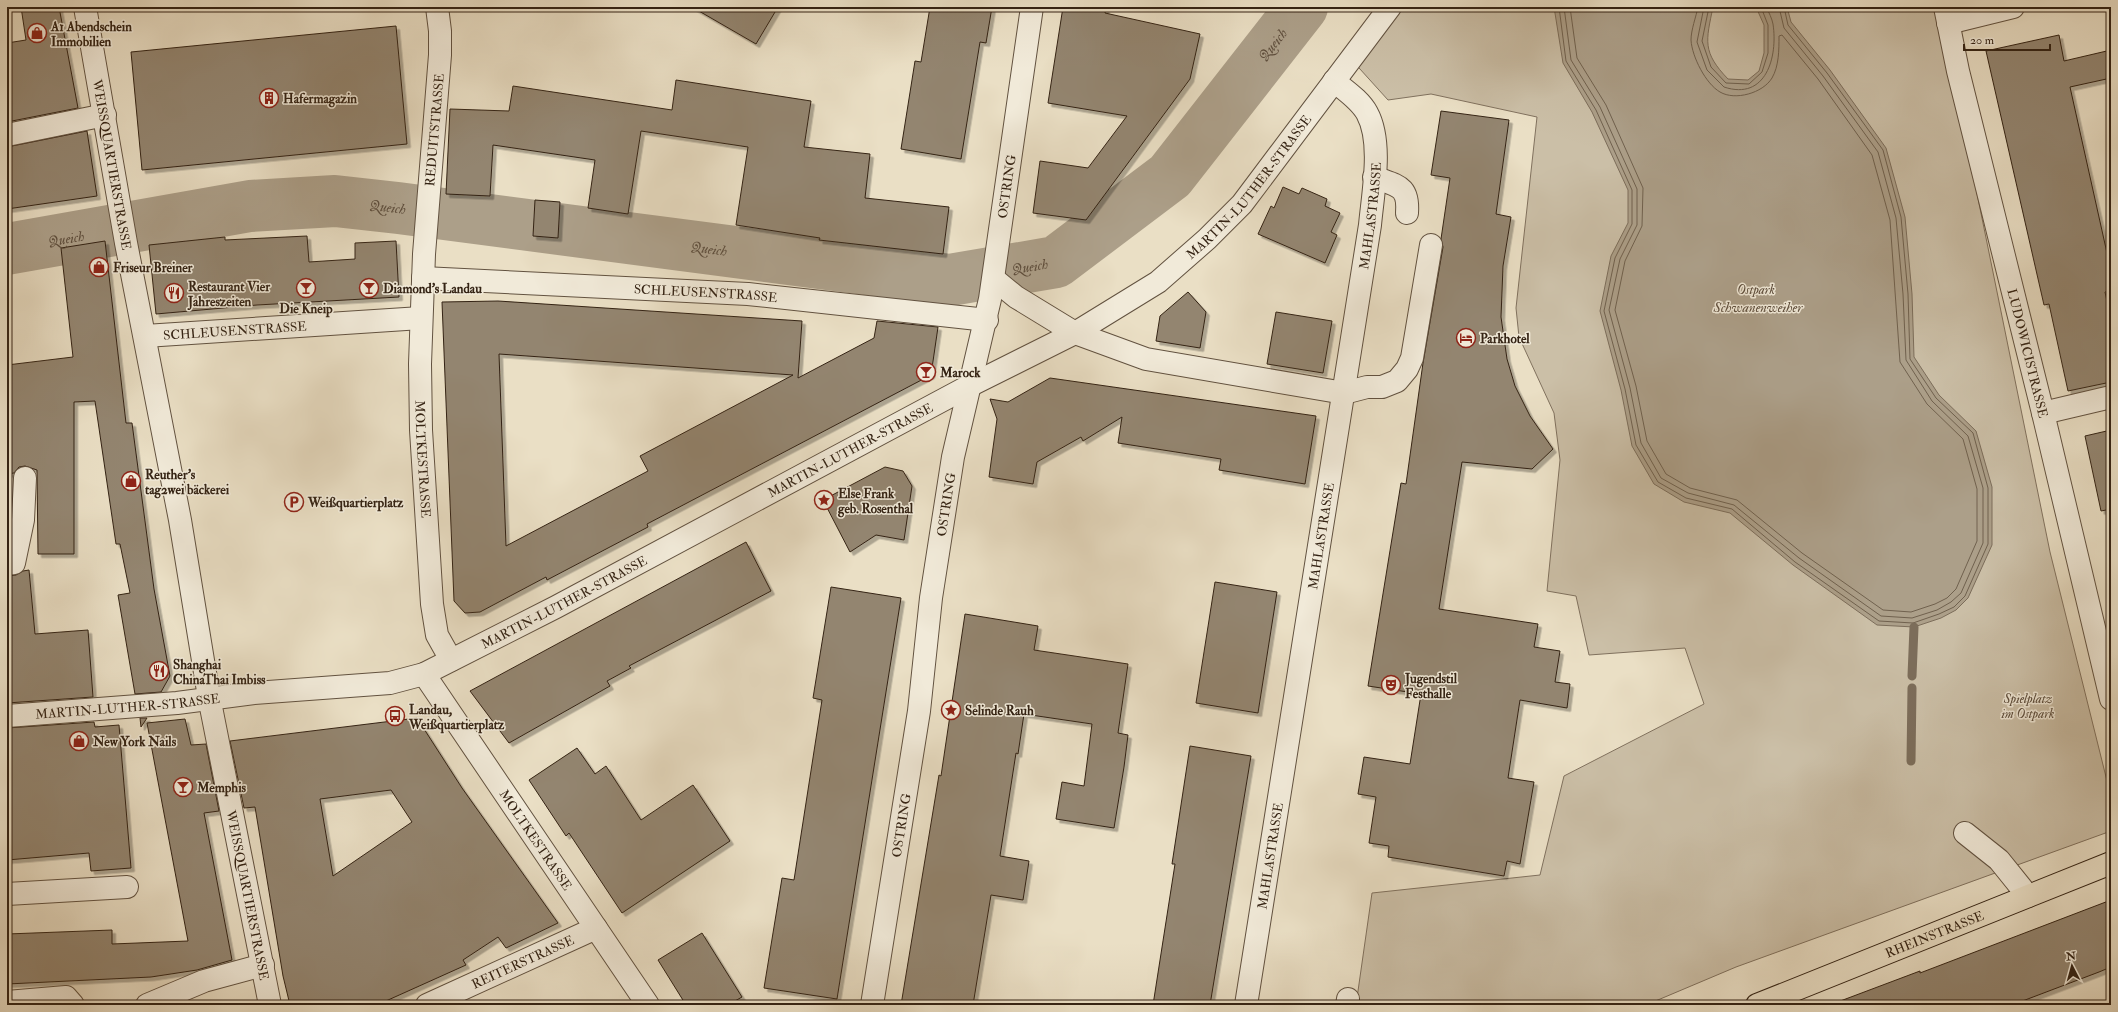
<svg xmlns="http://www.w3.org/2000/svg" width="2118" height="1012" font-family="'IM FELL Double Pica',serif">
	<style>
		.green { fill: #cbbfa7; stroke: #80715e }
		.water { fill: #ac9f89; stroke: #7c6d5a }
		.lines { fill: none; stroke-linecap: round; stroke-linejoin: round }
		.shore { stroke: #70614e; stroke-width: 1 }
		.stream { stroke: #7c6d5a; stroke-width: 9 }
		.river { stroke: #ac9f89; stroke-width: 52 }
		.building { fill: #938570; stroke: #342314; fill-rule: evenodd; filter: url(#shadow) }
		.minor-casing { stroke: #625240; stroke-width: 24 }
		.major-casing { stroke: #342314; stroke-width: 24 }
		.minor { stroke: #f1ead9; stroke-width: 22 }
		.major { stroke: #eadfc5; stroke-width: 22 }
		.labels { text-anchor: middle; stroke-width: 3; stroke-linejoin: round; paint-order: stroke }
		.poi-label { font-size: 13px; font-weight: bold; fill: #342314; stroke: #f1ead9; text-anchor: start }
		.street-label { font-size: 13px; fill: #342314; stroke: #f1ead9 }
		.park-label { font-size: 13px; font-style: italic; fill: #5a4a39; stroke: #f1ead9 }
		.water-label { font-size: 14px; font-style: italic; fill: #5e4e3d; stroke: #f1ead9 }
	</style>
	<defs>
		<filter id="shadow"><feDropShadow dx="3.5" dy="3.5" stdDeviation="0" flood-color="#0004"/></filter>
	</defs>
	<rect width="100%" height="100%" fill="#eadfc5"/>
	<filter id="stains"><feTurbulence type="fractalNoise" baseFrequency=".005" numOctaves="4"/><feColorMatrix values="0 0 0 0 .2 0 0 0 0 .09 0 0 0 0 .02 0 0 0 .5 -.17"/></filter>
	<radialGradient id="worn" r=".72"><stop offset=".6" stop-color="#630" stop-opacity="0"/><stop offset="1" stop-color="#630" stop-opacity=".3"/></radialGradient>
	<path class="green" d="M 1390,7 L 1939,7 L 2050,552 L 2111,797 L 2111,831 L 1736,967 L 1646,1005 L 1356,1005 L 1372,893 L 1540,875 L 1564,776 L 1704,704 L 1685,648 L 1589,655 L 1576,596 L 1547,591 L 1560,460 L 1554,413 L 1519,337 L 1516,308 L 1537,117 L 1431,94 L 1388,100 L 1350,58 Z"/>
	<path class="water" d="M 1554,7 L 1713,7 C 1706,41 1702,52 1728,79 L 1748,80 L 1759,71 L 1764,53 L 1764,25 L 1756,7 L 1787,7 L 1791,22 L 1830,70 L 1886,148 L 1905,217 L 1912,294 L 1914,357 L 1939,395 L 1976,431 L 1992,487 L 1992,545 L 1968,598 L 1956,610 L 1941,618 L 1914,627 L 1877,625 L 1793,565 L 1730,513 L 1684,502 L 1654,484 L 1632,446 L 1621,390 L 1600,311 L 1611,256 L 1628,223 L 1628,190 L 1592,112 L 1563,63 Z"/>
	<g class="lines">
		<path class="shore" d="M 1559,7 L 1566,61 L 1596,110 L 1632,190 L 1632,224 L 1615,258 L 1604,311 L 1625,389 L 1636,445 L 1658,482 L 1686,498 L 1732,509 L 1795,562 L 1879,621 L 1913,623 L 1939,614 L 1954,607 L 1965,596 L 1988,544 L 1988,488 L 1973,433 L 1936,398 L 1910,359 L 1908,294 L 1901,217 L 1883,150 L 1827,73 L 1788,25 L 1784,7
			M 1564,7 L 1571,60 L 1600,107 L 1637,189 L 1637,225 L 1620,259 L 1609,310 L 1630,388 L 1641,443 L 1661,478 L 1688,493 L 1734,505 L 1799,558 L 1881,616 L 1912,618 L 1937,610 L 1951,602 L 1961,593 L 1983,543 L 1983,488 L 1968,436 L 1932,401 L 1906,360 L 1903,294 L 1896,218 L 1878,152 L 1823,76 L 1784,28 L 1779,7
			M 1570,7 L 1577,58 L 1606,105 L 1643,188 L 1642,226 L 1625,261 L 1615,310 L 1636,386 L 1647,441 L 1666,474 L 1690,488 L 1737,500 L 1802,553 L 1883,610 L 1911,612 L 1935,604 L 1947,598 L 1956,589 L 1977,541 L 1977,489 L 1963,439 L 1927,404 L 1900,362 L 1890,220 L 1872,155 L 1818,79 L 1782,35 L 1779,36 C 1779,50 1779,66 1772,78 C 1763,93 1735,101 1720,92 C 1706,84 1692,57 1691,40 C 1691,30 1696,17 1698,7
			M 1704,7 L 1697,42 L 1707,70 L 1724,87 C 1766,101 1778,57 1773,24 C 1772,19 1769,12 1766,7
			M 1709,7 L 1702,41 L 1711,67 L 1726,83 L 1749,84 L 1762,72 L 1768,53 L 1768,25 L 1761,7"/>
		<path class="stream" d="M 1912,676 L 1914,627
			M 1911,761 L 1912,688"/>
		<path class="river" id="s1" d="M 7,249 L 250,206 L 335,201 L 398,208 L 950,280 L 1056,262 L 1170,176 L 1302,7"/>
	</g>
	<path class="building" d="M 21,7 L 59,7 L 78,108 L 7,122 L 7,43 L 26,40 Z
		M 692,7 L 778,7 L 756,44 Z
		M 930,7 L 992,7 L 986,43 L 980,42 L 961,159 L 901,149 L 915,61 L 921,62 Z
		M 1063,7 L 1106,7 L 1105,13 L 1200,34 L 1190,79 L 1086,220 L 1033,213 L 1040,161 L 1088,168 L 1127,116 L 1048,103 Z
		M 396,26 L 407,144 L 142,170 L 131,52 Z
		M 2059,35 L 2064,61 L 2111,50 L 2111,78 L 2070,87 L 2111,271 L 2111,291 L 2105,292 L 2111,320 L 2111,382 L 2068,391 L 2049,304 L 2044,305 L 1986,51 Z
		M 676,80 L 811,101 L 804,147 L 870,154 L 865,198 L 949,207 L 943,254 L 819,240 L 820,238 L 736,225 L 748,147 L 641,131 L 628,214 L 588,208 L 595,160 L 493,145 L 490,196 L 446,194 L 450,109 L 509,111 L 513,86 L 672,110 Z
		M 1441,111 L 1509,120 L 1496,214 L 1511,217 L 1503,266 L 1501,317 L 1507,359 L 1515,386 L 1530,416 L 1553,449 L 1532,469 L 1462,462 L 1439,609 L 1538,624 L 1534,647 L 1560,651 L 1555,682 L 1570,684 L 1567,708 L 1520,700 L 1508,778 L 1534,782 L 1520,864 L 1507,861 L 1504,876 L 1388,857 L 1389,846 L 1369,843 L 1376,797 L 1358,794 L 1364,757 L 1410,764 L 1421,694 L 1368,686 L 1401,483 L 1406,484 L 1423,363 L 1443,247 L 1441,239 L 1450,178 L 1431,175 Z
		M 87,131 L 97,196 L 7,209 L 7,147 Z
		M 1283,187 L 1299,194 L 1302,188 L 1327,199 L 1325,206 L 1340,213 L 1331,232 L 1337,235 L 1325,263 L 1258,234 L 1271,206 L 1274,208 Z
		M 535,200 L 560,202 L 558,238 L 533,236 Z
		M 307,236 L 309,262 L 355,259 L 355,243 L 396,241 L 399,297 L 257,305 L 156,314 L 149,245 L 225,237 L 225,240 Z
		M 105,241 L 126,423 L 132,423 L 154,589 L 170,676 L 161,692 L 135,694 L 118,595 L 130,593 L 120,544 L 116,544 L 95,401 L 74,402 L 74,554 L 38,554 L 37,470 L 25,466 L 19,467 L 14,473 L 7,474 L 7,365 L 73,357 L 61,248 Z
		M 1188,292 L 1206,312 L 1200,348 L 1156,341 L 1160,316 Z
		M 498,301 L 802,321 L 798,378 L 874,338 L 877,321 L 938,327 L 931,375 L 647,524 L 648,527 L 547,580 L 546,577 L 480,612 L 465,613 L 454,601 L 442,302 ZM 499,354 L 793,375 L 640,456 L 648,471 L 506,546 Z
		M 1276,312 L 1332,321 L 1323,373 L 1267,364 Z
		M 1050,378 L 1316,416 L 1305,484 L 1219,470 L 1221,459 L 1118,443 L 1122,417 L 1083,441 L 1081,437 L 1037,462 L 1033,484 L 989,477 L 997,419 L 990,399 L 1008,402 Z
		M 2111,430 L 2111,509 L 2101,511 L 2085,436 Z
		M 885,467 L 903,471 L 912,486 L 904,540 L 876,535 L 850,552 L 823,500 Z
		M 746,542 L 771,591 L 629,666 L 631,668 L 607,681 L 610,686 L 509,743 L 470,691 Z
		M 29,570 L 35,634 L 88,630 L 93,697 L 7,703 L 7,576 L 16,575 L 23,571 Z
		M 1215,582 L 1277,592 L 1258,713 L 1196,703 Z
		M 831,587 L 901,598 L 837,999 L 764,988 L 782,878 L 794,880 L 822,700 L 813,698 Z
		M 965,614 L 1038,626 L 1034,650 L 1128,664 L 1118,733 L 1128,735 L 1124,767 L 1114,828 L 1056,819 L 1062,782 L 1084,786 L 1092,724 L 1024,714 L 1018,754 L 1016,753 L 1000,856 L 1029,861 L 1023,900 L 991,895 L 973,1005 L 901,1005 L 939,775 L 941,776 Z
		M 140,718 L 147,718 L 141,727 Z
		M 417,718 L 462,788 L 558,923 L 506,948 L 498,937 L 463,960 L 466,965 L 377,1005 L 290,1005 L 283,976 L 255,807 L 244,808 L 230,741 ZM 391,790 L 412,822 L 333,876 L 320,799 Z
		M 185,719 L 191,745 L 206,744 L 219,811 L 204,813 L 232,960 L 197,970 L 151,977 L 7,984 L 7,934 L 112,930 L 112,944 L 188,941 L 147,723 Z
		M 94,722 L 95,727 L 119,725 L 131,868 L 91,871 L 89,853 L 7,860 L 7,728 Z
		M 1190,746 L 1251,756 L 1210,1005 L 1153,1005 L 1175,864 L 1172,864 Z
		M 577,748 L 595,774 L 606,766 L 641,820 L 693,785 L 730,841 L 622,913 L 569,833 L 566,836 L 529,780 Z
		M 2111,900 L 2111,967 L 2099,972 L 2012,1005 L 1836,1005 L 1835,1003 L 1920,971 L 1920,973 Z
		M 702,933 L 742,997 L 728,1005 L 686,1005 L 658,960 Z"/>
	<g class="lines">
		<g class="minor-casing">
			<g id="minor">
				<path id="s2" d="M 85,7 L 126,243 L 180,520 L 209,697 L 270,1005"/>
				<path id="s3" d="M 437,7 L 440,31 L 440,55 L 424,254 L 420,364 L 421,430 L 432,604 L 437,635 L 451,660"/>
				<path id="s4" d="M 1945,7 L 1958,71 L 2043,413 L 2111,699"/>
				<path d="M 1948,23 L 2013,7"/>
				<path d="M 7,135 L 105,115"/>
				<path d="M 1374,177 C 1397,186 1409,185 1407,213"/>
				<path id="s5" d="M 423,278 L 748,294 L 987,320"/>
				<path d="M 994,279 L 1016,297 L 1075,333 L 1146,359 L 1344,393 L 1367,387 L 1382,387 L 1397,381 L 1407,369 L 1412,358 L 1431,245"/>
				<path id="s6" d="M 145,336 L 421,318"/>
				<path d="M 2043,413 L 2111,397"/>
				<path d="M 7,564 L 14,563 L 23,520 L 25,478"/>
				<path id="s7" d="M 424,674 L 648,1005"/>
				<path id="s8" d="M 7,716 L 177,703 L 254,693 L 390,683 L 424,674 L 556,607 L 971,385 L 1075,333 L 1158,282 L 1207,239 L 1242,204 L 1390,7"/>
				<path d="M 1965,833 L 1999,860 L 2028,896"/>
				<path d="M 7,894 L 127,887"/>
				<path d="M 7,1002 L 66,997 L 73,1005"/>
				<path d="M 147,1005 L 204,981 L 263,965"/>
				<path id="s9" d="M 427,1005 L 596,928"/>
				<path id="s10" d="M 872,1005 L 919,711 L 931,598 L 953,457 L 990,299 L 1032,7"/>
				<path id="s11" d="M 1246,1005 L 1370,225 C 1373,192 1383,142 1367,113 C 1360,100 1346,91 1334,81"/>
				<path d="M 1347,1005 L 1348,999"/>
			</g>
		</g>
		<g class="major-casing">
			<g id="major">
				<path id="s12" d="M 1757,1005 L 2111,863"/>
			</g>
		</g>
		<use href="#minor" class="minor"/>
		<use href="#major" class="major"/>
	</g>
	<defs>
		<g id="shop-ring" transform="scale(1)"><circle r="9.5" fill="#f1ead9" stroke="#8f2418" stroke-width="1.5"/><path d="M-5-2.5h2.3a2.7 3.5 0 0 1 5.4 0H5L5.5 6h-11ZM-1.5-2.5h3a1.5 2.3 0 0 0-3 0Z" fill="#8f2418"/></g>
		<g id="building-ring" transform="scale(1)"><circle r="9.5" fill="#f1ead9" stroke="#8f2418" stroke-width="1.5"/><path d="M-4-6H4V6H1V3H-1V6H-4ZM-2.5-4.3h1.7v1.8h-1.7ZM.8-4.3h1.7v1.8H.8ZM-2.5-1h1.7V.8h-1.7ZM.8-1h1.7V.8H.8Z" fill="#8f2418"/></g>
		<g id="bar-ring" transform="scale(1)"><circle r="9.5" fill="#f1ead9" stroke="#8f2418" stroke-width="1.5"/><path d="M-6-5H6L.8 .8V4.5H3.5V6h-7V4.5H-.8V.8Z" fill="#8f2418"/></g>
		<g id="restaurant-ring" transform="scale(1)"><circle r="9.5" fill="#f1ead9" stroke="#8f2418" stroke-width="1.5"/><path d="M-5-6h1v4h1v-4h1v4h1v-4h1v5L-1.5 .5V6h-2V.5L-5-1ZM5-6V6H3V1.5H1.5Q1.5-4 5-6Z" fill="#8f2418"/></g>
		<g id="hotel-ring" transform="scale(1)"><circle r="9.5" fill="#f1ead9" stroke="#8f2418" stroke-width="1.5"/><path d="M-6-4.5h1.5V1H6V5H4.5V3h-9V5H-6ZM-4 0a1.8 1.8 0 1 1 3.6 0ZM.5 0V-2.5h3Q6-2.5 6 0Z" fill="#8f2418"/></g>
		<g id="sight-ring" transform="scale(1)"><circle r="9.5" fill="#f1ead9" stroke="#8f2418" stroke-width="1.5"/><path d="M0-6L1.8-2.2L6-1.7L2.9 1.2L3.7 5.4L0 3.3L-3.7 5.4L-2.9 1.2L-6-1.7L-1.8-2.2Z" fill="#8f2418"/></g>
		<g id="parking-ring" transform="scale(1)"><circle r="9.5" fill="#f1ead9" stroke="#8f2418" stroke-width="1.5"/><path d="M-3.5-5.5H1a3.5 3.5 0 0 1 0 7H-1V5.5H-3.5ZM-1-3.4V-.6H.8a1.4 1.4 0 0 0 0-2.8Z" fill="#8f2418"/></g>
		<g id="theatre-ring" transform="scale(1)"><circle r="9.5" fill="#f1ead9" stroke="#8f2418" stroke-width="1.5"/><path d="M-5-5.5Q0-4 5-5.5V0Q5 5 0 6Q-5 5-5 0ZM-3.3-2.5H-1v1.5H-3.3ZM1-2.5H3.3v1.5H1ZM-2.8 1Q0 5.5 2.8 1Z" fill="#8f2418"/></g>
		<g id="bus-ring" transform="scale(1)"><circle r="9.5" fill="#f1ead9" stroke="#8f2418" stroke-width="1.5"/><path d="M-5-6H5V4H4V6H2V4H-2V6H-4V4H-5ZM-3.5-4V0h7V-4ZM-3.5 1.2v1.5H-2V1.2ZM2 1.2v1.5H3.5V1.2Z" fill="#8f2418"/></g>
	</defs>
	<g fill-rule="evenodd">
		<use href="#shop-ring" x="37" y="33"/>
		<use href="#building-ring" x="269" y="98"/>
		<use href="#shop-ring" x="99" y="267"/>
		<use href="#bar-ring" x="306" y="288"/>
		<use href="#bar-ring" x="369" y="288"/>
		<use href="#restaurant-ring" x="174" y="293"/>
		<use href="#hotel-ring" x="1466" y="338"/>
		<use href="#bar-ring" x="926" y="372"/>
		<use href="#shop-ring" x="131" y="481"/>
		<use href="#sight-ring" x="824" y="500"/>
		<use href="#parking-ring" x="294" y="502"/>
		<use href="#restaurant-ring" x="159" y="671"/>
		<use href="#theatre-ring" x="1391" y="685"/>
		<use href="#sight-ring" x="951" y="710"/>
		<use href="#bus-ring" x="395" y="716"/>
		<use href="#shop-ring" x="79" y="741"/>
		<use href="#bar-ring" x="183" y="787"/>
	</g>
	<g class="labels">
		<g class="poi-label">
			<text x="51" y="31">A1 Abendschein<tspan x="51" dy="15">Immobilien</tspan></text>
			<text x="283" y="103">Hafermagazin</text>
			<text x="113" y="272">Friseur Breiner</text>
			<text x="188" y="291">Restaurant Vier<tspan x="188" dy="15">Jahreszeiten</tspan></text>
			<text x="383" y="293">Diamond's Landau</text>
			<text x="306" y="313" text-anchor="middle">Die Kneip</text>
			<text x="1480" y="343">Parkhotel</text>
			<text x="940" y="377">Marock</text>
			<text x="145" y="479">Reuther's<tspan x="145" dy="15">tag2wei bäckerei</tspan></text>
			<text x="838" y="498">Else Frank<tspan x="838" dy="15">geb. Rosenthal</tspan></text>
			<text x="308" y="507">Weißquartierplatz</text>
			<text x="173" y="669">Shanghai<tspan x="173" dy="15">ChinaThai Imbiss</tspan></text>
			<text x="1405" y="683">Jugendstil<tspan x="1405" dy="15">Festhalle</tspan></text>
			<text x="409" y="714">Landau,<tspan x="409" dy="15">Weißquartierplatz</tspan></text>
			<text x="965" y="715">Selinde Rauh</text>
			<text x="93" y="746">New York Nails</text>
			<text x="197" y="792">Memphis</text>
		</g>
		<g class="street-label">
			<text transform="translate(434 130) rotate(-85)" y="5">REDUITSTRASSE</text>
			<text dy="5" stroke="none"><textPath href="#s2" startOffset="160">WEISSQUARTIERSTRASSE</textPath></text>
			<text dy="5" stroke="none"><textPath href="#s8" startOffset="1384">MARTIN-LUTHER-STRASSE</textPath></text>
			<text dy="5" stroke="none"><textPath href="#s10" startOffset="830">OSTRING</textPath></text>
			<text dy="5" stroke="none"><textPath href="#s11" startOffset="799">MAHLASTRASSE</textPath></text>
			<text dy="5" stroke="none"><textPath href="#s5" startOffset="283">SCHLEUSENSTRASSE</textPath></text>
			<text dy="5" stroke="none"><textPath href="#s6" startOffset="90">SCHLEUSENSTRASSE</textPath></text>
			<text dy="5" stroke="none"><textPath href="#s4" startOffset="356">LUDOWICISTRASSE</textPath></text>
			<text dy="5" stroke="none"><textPath href="#s8" startOffset="901">MARTIN-LUTHER-STRASSE</textPath></text>
			<text dy="5" stroke="none"><textPath href="#s3" startOffset="453">MOLTKESTRASSE</textPath></text>
			<text dy="5" stroke="none"><textPath href="#s10" startOffset="506">OSTRING</textPath></text>
			<text dy="5" stroke="none"><textPath href="#s11" startOffset="475">MAHLASTRASSE</textPath></text>
			<text dy="5" stroke="none"><textPath href="#s8" startOffset="577">MARTIN-LUTHER-STRASSE</textPath></text>
			<text dy="5" stroke="none"><textPath href="#s8" startOffset="121">MARTIN-LUTHER-STRASSE</textPath></text>
			<text dy="5" stroke="none"><textPath href="#s10" startOffset="182">OSTRING</textPath></text>
			<text dy="5" stroke="none"><textPath href="#s7" startOffset="200">MOLTKESTRASSE</textPath></text>
			<text dy="5" stroke="none"><textPath href="#s11" startOffset="151">MAHLASTRASSE</textPath></text>
			<text dy="5" stroke="none"><textPath href="#s2" startOffset="903">WEISSQUARTIERSTRASSE</textPath></text>
			<text dy="5" stroke="none"><textPath href="#s12" startOffset="191">RHEINSTRASSE</textPath></text>
			<text dy="5" stroke="none"><textPath href="#s9" startOffset="105">REITERSTRASSE</textPath></text>
		</g>
		<g class="park-label">
			<text x="1756" y="294">Ostpark</text>
			<text x="2028" y="703">Spielplatz<tspan x="2028" dy="15">im Ostpark</tspan></text>
		</g>
		<g class="water-label">
			<text dy="5" stroke="none"><textPath href="#s1" startOffset="1369">Queich</textPath></text>
			<text dy="5" stroke="none"><textPath href="#s1" startOffset="385">Queich</textPath></text>
			<text dy="5" stroke="none"><textPath href="#s1" startOffset="60">Queich</textPath></text>
			<text dy="5" stroke="none"><textPath href="#s1" startOffset="709">Queich</textPath></text>
			<text dy="5" stroke="none"><textPath href="#s1" startOffset="1033">Queich</textPath></text>
			<text x="1758" y="312">Schwanenweiher</text>
		</g>
	</g>
	<rect width="2118" height="1012" fill="none" stroke="#eadfc5" stroke-width="24"/>
	<rect x="8" y="8" width="2102" height="996" fill="none" stroke="#342314" stroke-width="2"/>
	<rect x="12" y="12" width="2094" height="988" fill="none" stroke="#342314"/>
	<g transform="translate(2072 966) rotate(354)" stroke="#f1ead9" stroke-width="3" paint-order="stroke">
	<path d="M0-3L7 15L0 10L-7 15Z" fill="#342314"/>
	<text y="-6" font-size="11" font-weight="bold" text-anchor="middle" fill="#342314">N</text>
	</g>
	<path d="M1964 44v6h86v-6" fill="none" stroke="#342314" stroke-width="2"/>
	<text x="1970" y="44" font-size="12" fill="#342314" stroke="#f1ead9" stroke-width="3" paint-order="stroke">20 m</text>
	<rect width="100%" height="100%" filter="url(#stains)"/>
	<rect width="100%" height="100%" fill="url(#worn)"/>
</svg>
